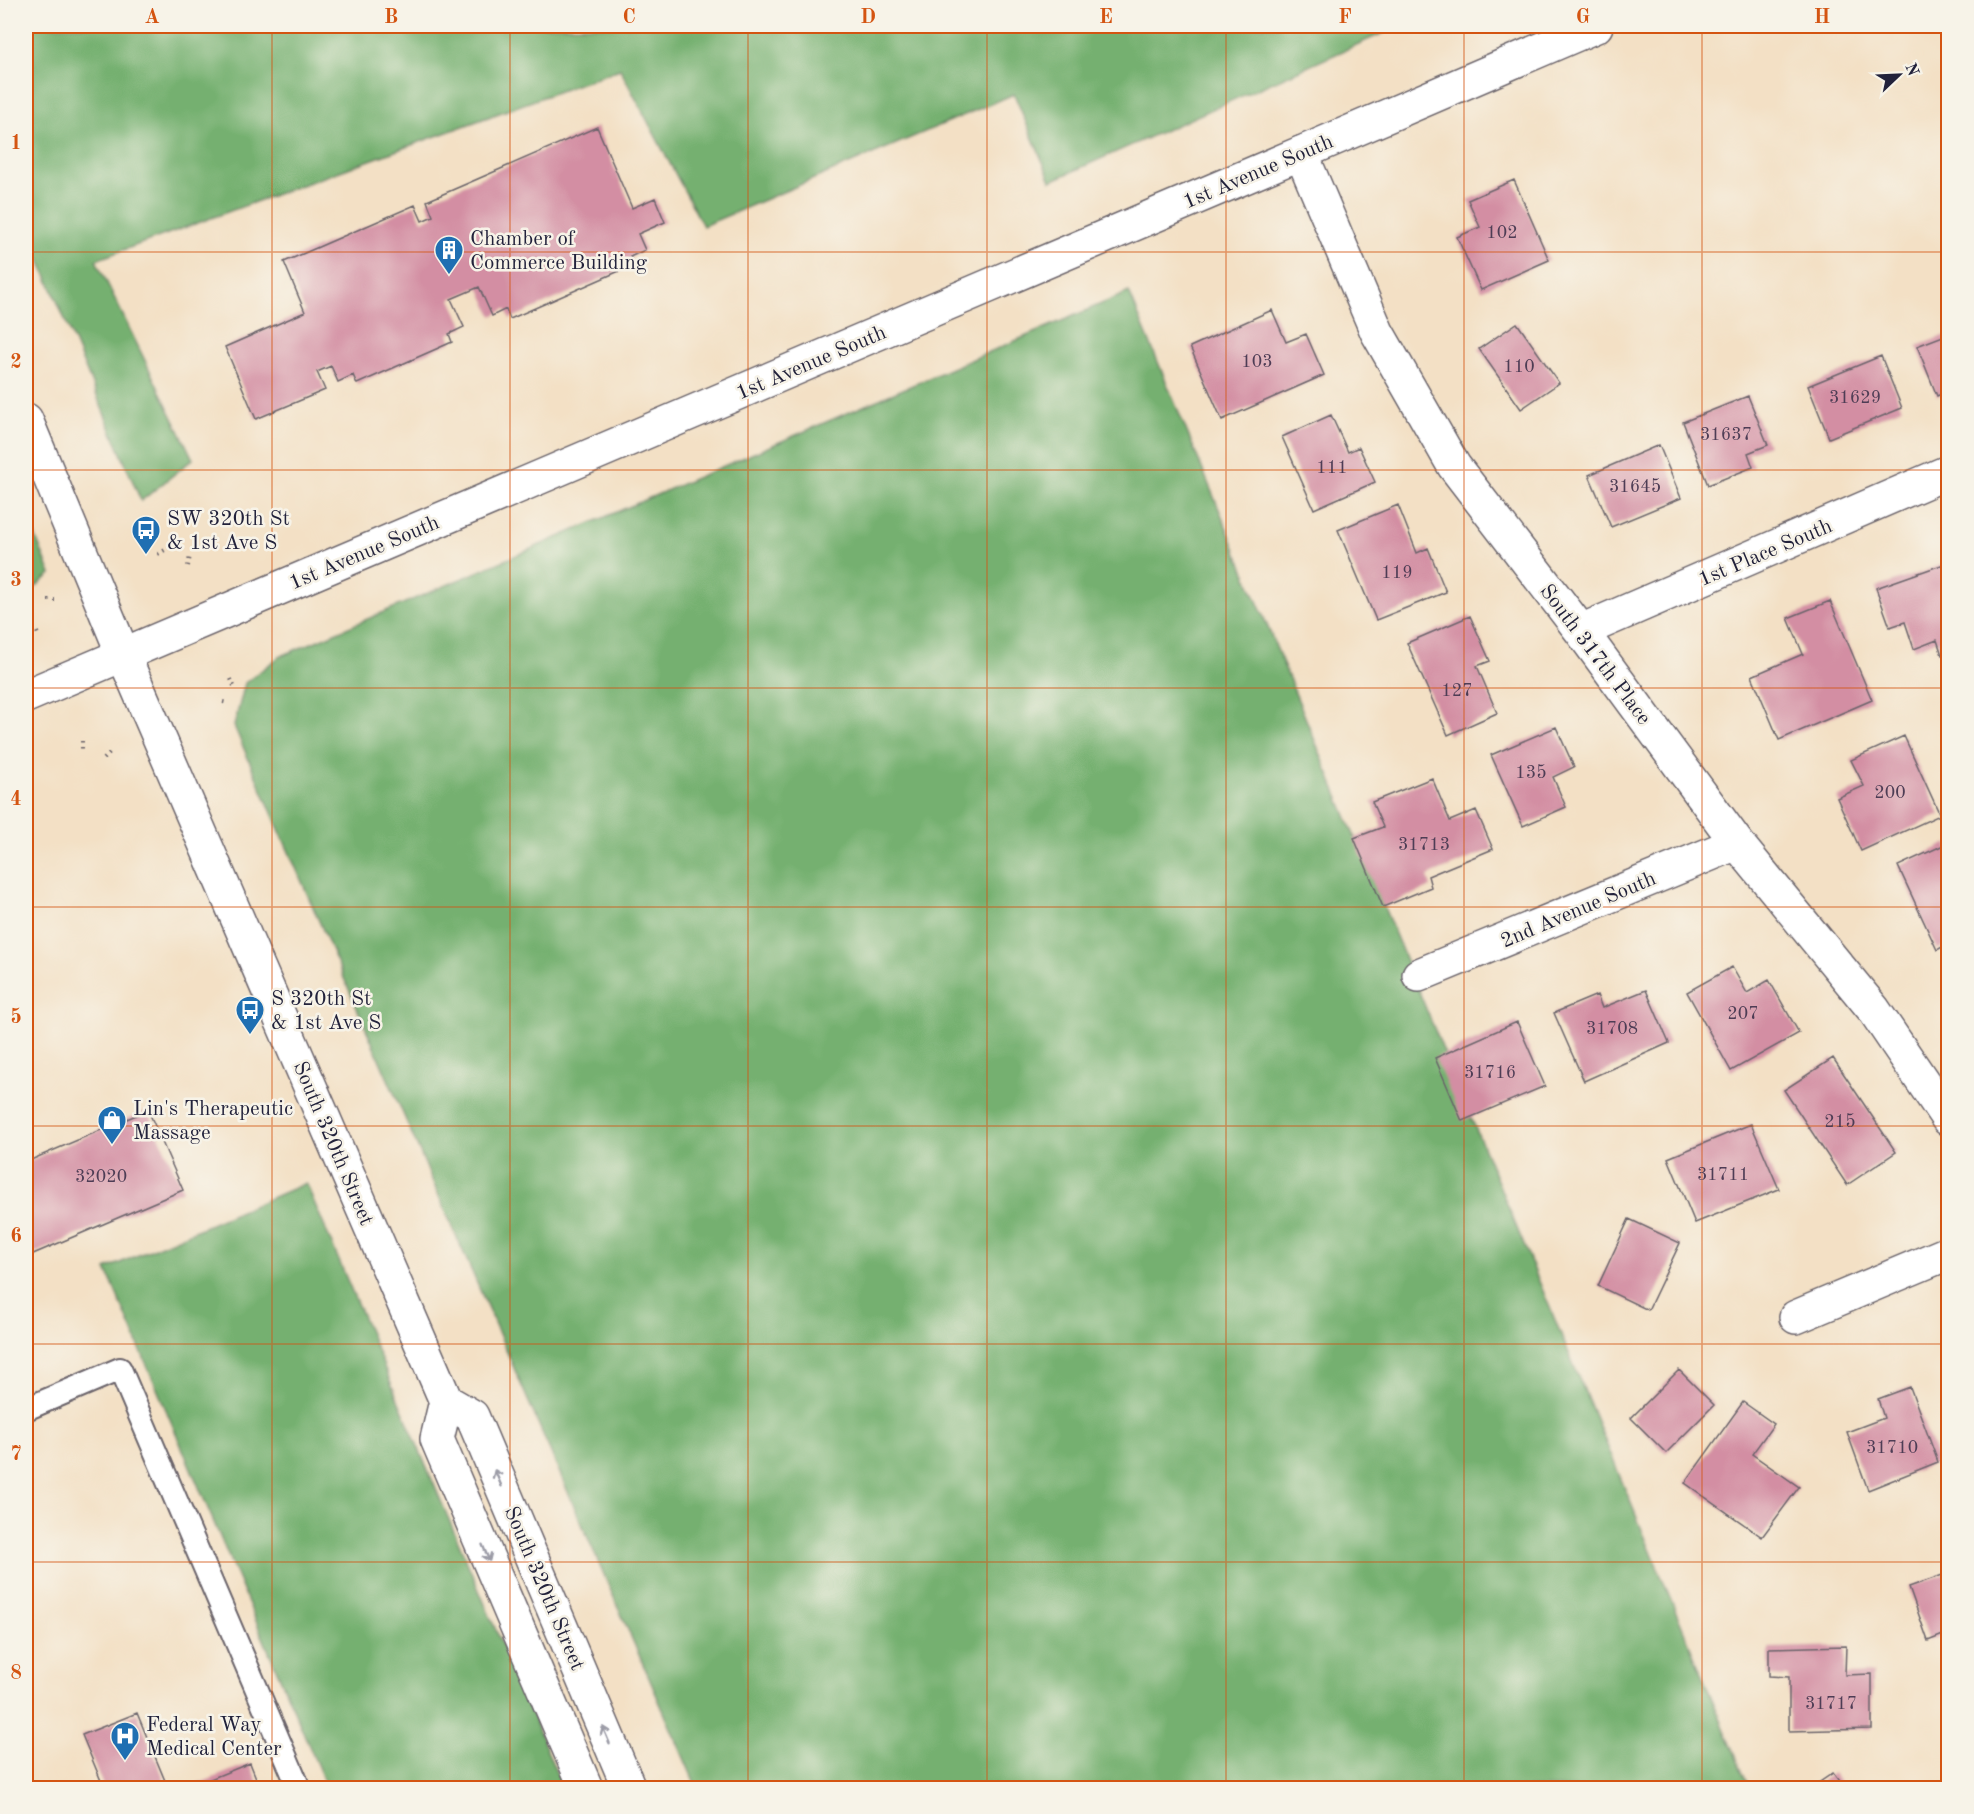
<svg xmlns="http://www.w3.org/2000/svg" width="1974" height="1814" font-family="'Old Standard TT',serif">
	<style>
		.forest { fill: #75b06f; stroke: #4c6955; stroke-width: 1.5 }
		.building { fill: #d38ea3 }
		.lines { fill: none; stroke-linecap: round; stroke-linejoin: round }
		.lane-casing { stroke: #6b646b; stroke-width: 26 }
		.street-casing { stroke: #6b646b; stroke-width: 36 }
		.secondary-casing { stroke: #6b646b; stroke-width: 36 }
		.primary-casing { stroke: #6b646b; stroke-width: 36 }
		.path { stroke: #6b646b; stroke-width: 4; stroke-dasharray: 1.5 4.5; stroke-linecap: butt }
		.lane { stroke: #fff; stroke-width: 22 }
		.street { stroke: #fff; stroke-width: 33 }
		.secondary { stroke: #fff; stroke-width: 33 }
		.primary { stroke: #fff; stroke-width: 33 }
		.oneway { stroke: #9c9ca7 }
		.grid { fill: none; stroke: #d45411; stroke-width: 1.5; stroke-opacity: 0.55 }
		.labels { text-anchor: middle; stroke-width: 5; stroke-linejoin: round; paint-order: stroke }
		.number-label { font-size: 18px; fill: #4e3d55 }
		.street-label { font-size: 21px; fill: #22223b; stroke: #f7f3e8 }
		.poi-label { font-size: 21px; fill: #22223b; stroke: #f7f3e8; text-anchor: start }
		.neatline { fill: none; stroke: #d45411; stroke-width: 2 }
		.grid-label { font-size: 20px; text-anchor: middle; font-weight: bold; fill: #d45411 }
	</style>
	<rect width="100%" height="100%" fill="#f7f3e8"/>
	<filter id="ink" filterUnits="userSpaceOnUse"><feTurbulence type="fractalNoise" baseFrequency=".0167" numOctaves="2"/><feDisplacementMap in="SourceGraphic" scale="12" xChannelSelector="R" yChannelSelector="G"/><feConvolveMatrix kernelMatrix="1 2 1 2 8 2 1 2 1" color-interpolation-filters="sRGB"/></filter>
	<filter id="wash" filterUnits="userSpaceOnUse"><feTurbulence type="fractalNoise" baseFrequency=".008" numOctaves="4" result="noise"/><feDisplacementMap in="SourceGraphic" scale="24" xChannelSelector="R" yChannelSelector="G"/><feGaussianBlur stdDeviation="1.35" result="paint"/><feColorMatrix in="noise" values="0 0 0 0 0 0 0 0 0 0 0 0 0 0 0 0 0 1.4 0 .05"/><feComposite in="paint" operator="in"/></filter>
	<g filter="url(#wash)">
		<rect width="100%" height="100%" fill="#f3e0c5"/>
		<path class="forest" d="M 26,26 L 1399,26 L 1051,181 L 1014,94 L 703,226 L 620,69 L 96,260 L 193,459 L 141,501 L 26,227 Z
			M 1129,292 L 1749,1788 L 697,1788 L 234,726 L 245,683 L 279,657 Z
			M 26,514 L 51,574 L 26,595 Z
			M 306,1183 L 563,1788 L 327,1788 L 106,1269 Z"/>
		<g id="blocks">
			<path class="building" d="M 597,127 L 632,208 L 655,198 L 665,222 L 638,234 L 645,250 L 630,257 L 633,265 L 510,319 L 506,309 L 492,316 L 479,287 L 451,299 L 464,327 L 449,334 L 452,342 L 357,384 L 353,375 L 338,382 L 331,366 L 317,372 L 325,390 L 256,419 L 225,347 L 305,312 L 284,262 L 415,205 L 422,221 L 433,216 L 427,201 Z
				M 1514,180 L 1549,260 L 1481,290 L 1457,237 L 1480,227 L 1468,200 Z
				M 1272,310 L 1286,342 L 1306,334 L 1324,375 L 1222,420 L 1190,347 Z
				M 1517,323 L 1559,383 L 1521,409 L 1479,349 Z
				M 1948,334 L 1948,391 L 1937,396 L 1917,346 Z
				M 1881,356 L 1902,408 L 1829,438 L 1808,386 Z
				M 1748,396 L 1768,445 L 1748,453 L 1753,467 L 1708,485 L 1683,422 Z
				M 1331,415 L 1348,452 L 1359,447 L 1375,482 L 1314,509 L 1282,437 Z
				M 1659,445 L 1681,498 L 1611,527 L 1589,475 Z
				M 1398,505 L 1417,553 L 1428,548 L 1446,592 L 1376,620 L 1338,530 Z
				M 1947,563 L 1948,568 L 1948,653 L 1942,655 L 1937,640 L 1914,649 L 1905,622 L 1890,627 L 1876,588 Z
				M 1830,601 L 1872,700 L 1779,740 L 1752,676 L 1803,654 L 1788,618 Z
				M 1470,616 L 1490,661 L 1477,666 L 1497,713 L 1448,735 L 1407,643 Z
				M 1556,727 L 1574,767 L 1553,777 L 1566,807 L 1523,826 L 1491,755 Z
				M 1904,736 L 1940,815 L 1861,851 L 1837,798 L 1864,786 L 1851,760 Z
				M 1432,778 L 1450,821 L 1476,810 L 1493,849 L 1428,876 L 1431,887 L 1383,907 L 1354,838 L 1383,827 L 1372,802 Z
				M 1948,843 L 1948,944 L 1937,950 L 1898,866 Z
				M 1732,967 L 1747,993 L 1769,980 L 1799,1033 L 1731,1071 L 1687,992 Z
				M 1646,990 L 1669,1043 L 1584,1081 L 1554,1013 L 1597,995 L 1602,1008 Z
				M 1517,1022 L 1545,1086 L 1462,1121 L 1435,1058 Z
				M 1833,1058 L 1896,1152 L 1847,1185 L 1784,1090 Z
				M 148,1110 L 183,1190 L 26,1257 L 26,1162 Z
				M 1751,1124 L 1779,1189 L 1695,1223 L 1668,1158 Z
				M 1629,1219 L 1680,1243 L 1648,1310 L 1598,1286 Z
				M 1679,1370 L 1714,1405 L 1666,1453 L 1631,1418 Z
				M 1910,1387 L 1938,1462 L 1868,1490 L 1847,1432 L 1884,1418 L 1878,1399 Z
				M 1743,1402 L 1774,1424 L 1752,1454 L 1799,1487 L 1762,1537 L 1685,1483 Z
				M 1948,1573 L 1948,1633 L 1928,1641 L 1909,1587 Z
				M 1846,1646 L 1845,1675 L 1872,1674 L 1872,1729 L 1789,1731 L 1789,1677 L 1769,1676 L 1769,1648 Z
				M 137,1713 L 168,1788 L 104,1788 L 82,1735 Z
				M 250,1763 L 260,1788 L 188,1788 Z
				M 1833,1773 L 1844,1788 L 1811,1788 Z"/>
		</g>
	</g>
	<g filter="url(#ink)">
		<use href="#blocks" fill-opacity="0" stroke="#6b646b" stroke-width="1.5"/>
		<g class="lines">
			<g class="lane-casing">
				<path id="lane" d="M 26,1409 L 120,1369 L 299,1788"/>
			</g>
			<g class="street-casing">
				<path id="street" d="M 1301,153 L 1377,332 L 1454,466 L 1581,631 L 1737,843 L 1874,1010 L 1948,1119
					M 1581,631 L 1948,472
					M 1419,975 L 1737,843
					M 1796,1317 L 1948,1253"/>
			</g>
			<g class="secondary-casing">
				<path id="secondary" d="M 26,696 L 1301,153 L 1596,26"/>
			</g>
			<g class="primary-casing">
				<path id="primary" d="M 26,420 L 123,654 L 446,1401 L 437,1439 L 586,1788
					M 446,1401 L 472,1416 L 629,1788"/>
			</g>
			<path class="path" d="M 158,554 L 167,549
				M 188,566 L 190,556
				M 48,600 L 55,600
				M 37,632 L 39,637
				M 231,679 L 234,686
				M 223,702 L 228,703
				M 82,741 L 82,750
				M 104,759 L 111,752"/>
			<use href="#lane" class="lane"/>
			<use href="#street" class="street"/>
			<use href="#secondary" class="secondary"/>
			<use href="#primary" class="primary"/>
		</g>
		<defs><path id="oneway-shaft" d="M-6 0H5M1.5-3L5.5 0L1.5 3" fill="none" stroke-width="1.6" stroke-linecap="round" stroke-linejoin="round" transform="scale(1.5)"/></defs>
		<g class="oneway">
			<use href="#oneway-shaft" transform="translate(498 1478) rotate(-113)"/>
			<use href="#oneway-shaft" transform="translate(486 1553) rotate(67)"/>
			<use href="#oneway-shaft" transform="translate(606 1735) rotate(-113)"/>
		</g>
	</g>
	<path class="grid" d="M 272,26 L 272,1788M 510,26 L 510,1788M 748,26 L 748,1788M 987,26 L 987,1788M 1226,26 L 1226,1788M 1464,26 L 1464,1788M 1702,26 L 1702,1788M 26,252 L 1948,252M 26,470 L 1948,470M 26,688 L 1948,688M 26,907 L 1948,907M 26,1126 L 1948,1126M 26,1344 L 1948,1344M 26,1562 L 1948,1562"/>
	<defs>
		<g id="building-pin" transform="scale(1.5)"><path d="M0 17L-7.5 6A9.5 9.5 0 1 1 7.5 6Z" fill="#1f6fb2" stroke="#f7f3e8"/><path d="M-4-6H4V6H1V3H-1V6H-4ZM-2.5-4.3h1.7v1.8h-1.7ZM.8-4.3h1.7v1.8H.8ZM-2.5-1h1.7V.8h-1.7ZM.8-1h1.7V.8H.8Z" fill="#fff"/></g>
		<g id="bus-pin" transform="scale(1.5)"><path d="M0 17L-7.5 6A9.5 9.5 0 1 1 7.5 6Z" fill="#1f6fb2" stroke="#f7f3e8"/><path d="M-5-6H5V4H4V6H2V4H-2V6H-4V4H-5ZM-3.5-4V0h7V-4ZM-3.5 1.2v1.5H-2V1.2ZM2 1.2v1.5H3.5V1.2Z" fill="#fff"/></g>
		<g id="shop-pin" transform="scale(1.5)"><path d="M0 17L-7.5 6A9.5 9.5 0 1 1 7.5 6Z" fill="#1f6fb2" stroke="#f7f3e8"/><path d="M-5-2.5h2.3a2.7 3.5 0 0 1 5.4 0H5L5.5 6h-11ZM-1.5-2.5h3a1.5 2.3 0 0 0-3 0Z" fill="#fff"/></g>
		<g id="hospital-pin" transform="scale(1.5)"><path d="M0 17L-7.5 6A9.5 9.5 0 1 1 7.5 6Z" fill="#1f6fb2" stroke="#f7f3e8"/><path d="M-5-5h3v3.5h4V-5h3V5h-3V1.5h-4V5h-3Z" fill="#fff"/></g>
	</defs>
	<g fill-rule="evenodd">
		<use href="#building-pin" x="449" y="250"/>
		<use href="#bus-pin" x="146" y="530"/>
		<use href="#bus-pin" x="250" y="1010"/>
		<use href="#shop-pin" x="112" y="1120"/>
		<use href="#hospital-pin" x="125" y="1736"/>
	</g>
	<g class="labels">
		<g class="number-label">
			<text x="1502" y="238">102</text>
			<text x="1257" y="367">103</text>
			<text x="1519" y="372">110</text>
			<text x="1855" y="403">31629</text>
			<text x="1726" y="440">31637</text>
			<text x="1332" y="473">111</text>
			<text x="1635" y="492">31645</text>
			<text x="1397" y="578">119</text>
			<text x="1457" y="696">127</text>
			<text x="1531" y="778">135</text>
			<text x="1890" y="798">200</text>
			<text x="1424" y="850">31713</text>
			<text x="1743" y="1019">207</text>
			<text x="1612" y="1034">31708</text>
			<text x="1490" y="1078">31716</text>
			<text x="1840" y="1127">215</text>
			<text x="1723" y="1180">31711</text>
			<text x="101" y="1182">32020</text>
			<text x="1892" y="1453">31710</text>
			<text x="1831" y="1709">31717</text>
		</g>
		<g class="street-label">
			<text transform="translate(1258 171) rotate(-23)" y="7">1st Avenue South</text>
			<text transform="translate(811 362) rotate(-23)" y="7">1st Avenue South</text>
			<text transform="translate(364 552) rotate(-23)" y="7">1st Avenue South</text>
			<text transform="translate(1765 552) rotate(-23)" y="7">1st Place South</text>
			<text transform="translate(1596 654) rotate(53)" y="7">South 317th Place</text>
			<text transform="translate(1578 909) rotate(-23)" y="7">2nd Avenue South</text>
			<text transform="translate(334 1143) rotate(67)" y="7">South 320th Street</text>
			<text transform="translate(545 1588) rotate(67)" y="7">South 320th Street</text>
		</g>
		<g class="poi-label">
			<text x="470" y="245">Chamber of<tspan x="470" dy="24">Commerce Building</tspan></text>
			<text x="167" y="525">SW 320th St<tspan x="167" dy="24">&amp; 1st Ave S</tspan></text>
			<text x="271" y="1005">S 320th St<tspan x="271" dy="24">&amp; 1st Ave S</tspan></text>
			<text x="133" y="1115">Lin's Therapeutic<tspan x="133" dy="24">Massage</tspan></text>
			<text x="146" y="1731">Federal Way<tspan x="146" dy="24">Medical Center</tspan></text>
		</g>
	</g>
	<rect width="1974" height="1814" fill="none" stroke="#f7f3e8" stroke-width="66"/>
	<g transform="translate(1899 75) rotate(67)" stroke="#f7f3e8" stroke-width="4.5" paint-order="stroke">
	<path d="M0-4.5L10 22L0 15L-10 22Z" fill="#22223b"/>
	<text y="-9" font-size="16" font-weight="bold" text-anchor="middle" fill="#22223b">N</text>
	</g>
	<rect x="33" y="33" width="1908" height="1748" class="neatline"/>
	<g class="grid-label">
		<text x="152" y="23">A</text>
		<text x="391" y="23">B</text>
		<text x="629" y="23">C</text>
		<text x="868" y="23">D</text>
		<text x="1106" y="23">E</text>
		<text x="1345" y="23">F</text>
		<text x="1583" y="23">G</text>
		<text x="1822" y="23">H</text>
		<text x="16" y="149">1</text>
		<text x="16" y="368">2</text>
		<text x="16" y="586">3</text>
		<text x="16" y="805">4</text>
		<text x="16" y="1023">5</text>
		<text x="16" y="1242">6</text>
		<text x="16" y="1460">7</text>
		<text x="16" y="1679">8</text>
	</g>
</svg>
